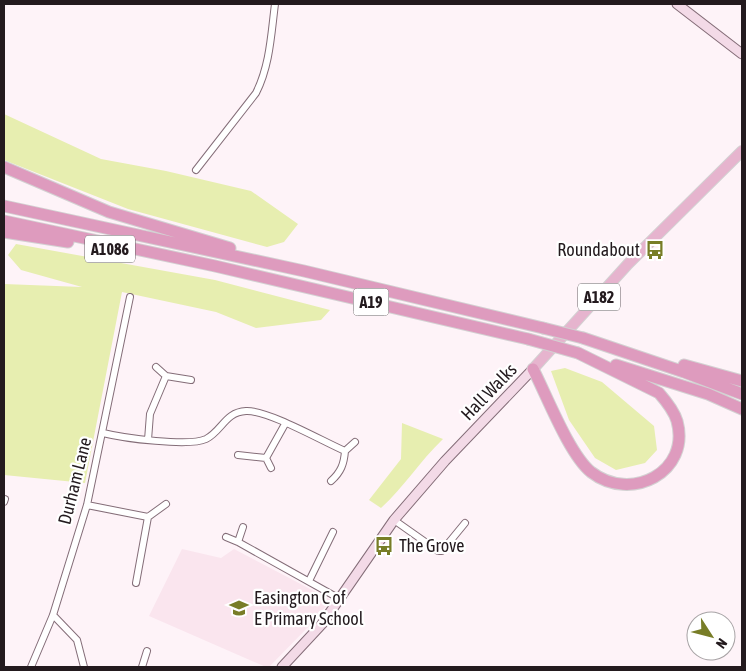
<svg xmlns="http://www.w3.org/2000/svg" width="746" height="671" font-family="'Asap Condensed',sans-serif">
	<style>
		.built { fill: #fae5ee }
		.green { fill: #e7eeb0 }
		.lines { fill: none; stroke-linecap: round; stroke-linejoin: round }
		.minor-casing { stroke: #846d78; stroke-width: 8 }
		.secondary-casing { stroke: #846d78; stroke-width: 11 }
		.primary-casing { stroke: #d3d1d2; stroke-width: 12 }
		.trunk-casing { stroke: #d3d1d2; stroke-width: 13 }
		.minor { stroke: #fff; stroke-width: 6 }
		.secondary { stroke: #f3dae7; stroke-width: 9 }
		.primary { stroke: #e6b4ce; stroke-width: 10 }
		.trunk { stroke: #de9bbe; stroke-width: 11 }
		.trunk-bridge-casing { stroke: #d3d1d2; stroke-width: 13; stroke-linecap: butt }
		.trunk-bridge { stroke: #de9bbe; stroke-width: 11 }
		.labels { text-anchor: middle; stroke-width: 4.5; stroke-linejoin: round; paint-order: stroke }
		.shield { fill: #fff; stroke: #655f62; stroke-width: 1 }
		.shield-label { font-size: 16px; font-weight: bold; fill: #231a1e }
		.poi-label { font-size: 18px; fill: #231a1e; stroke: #fff; text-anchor: start }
		.street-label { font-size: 18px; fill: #231a1e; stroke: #fff }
	</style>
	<rect width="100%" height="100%" fill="#fef3f8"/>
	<path class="built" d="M 182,549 L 221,558 L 234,549 L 331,600 L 313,622 L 269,667 L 266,667 L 149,616 Z"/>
	<path class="green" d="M 4,114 L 101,159 L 166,171 L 251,191 L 298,224 L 284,242 L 267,247 L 128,209 L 4,160 Z
		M 16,244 L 215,280 L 330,310 L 321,320 L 256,328 L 216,312 L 122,292 L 85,483 L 4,475 L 4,284 L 82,287 L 21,270 L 8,255 Z
		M 565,368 L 602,382 L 654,426 L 657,450 L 645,463 L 616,470 L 595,458 L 569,420 L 551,371 Z
		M 402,423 L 443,439 C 420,461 404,487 381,508 L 369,500 L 401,459 Z"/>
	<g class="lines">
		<g class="minor-casing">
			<path id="minor" d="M 196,170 L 256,93 C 270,65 271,35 275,4
				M 156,367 L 166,376 L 191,380
				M 103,433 C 123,438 189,447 206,439 C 222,431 225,412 246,411 C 268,410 322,441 345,451
				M 148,440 L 150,414 L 166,376
				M 238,455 L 266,458 L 271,468
				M 266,458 L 285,424
				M 331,481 C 341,472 344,464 345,451 L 355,442
				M 4,502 L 5,499
				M 87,505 L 148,517
				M 394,520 L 438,551 L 442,551 L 465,523
				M 243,527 L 238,542 L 340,599
				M 226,537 L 238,542
				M 309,581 L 333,532
				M 136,583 L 148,517 L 166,504
				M 53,615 L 77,640 L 84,667
				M 31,667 L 53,615 L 87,505 L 130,297
				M 142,667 L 147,651"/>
		</g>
		<g class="secondary-casing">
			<path id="secondary" d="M 677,4 L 742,54
				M 282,667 L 322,624 L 394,520 L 445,461 L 533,369"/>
		</g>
		<g class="primary-casing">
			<path id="primary" d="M 533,369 L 628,264 L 742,151"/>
		</g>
		<g class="trunk-casing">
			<path id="trunk" d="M 4,167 L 109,212 L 230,248
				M 4,206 L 304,271 L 543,328
				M 4,221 L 215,266 L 528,339
				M 4,232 L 68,242
				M 583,338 L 684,372 L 742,394
				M 616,365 L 708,394 L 742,409
				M 684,365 L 742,381
				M 533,369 C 547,396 569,454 591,472 C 631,503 691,472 677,421 C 674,411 666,401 659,393 L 578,353"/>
		</g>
		<use href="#minor" class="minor"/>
		<use href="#secondary" class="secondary"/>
		<use href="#primary" class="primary"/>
		<use href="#trunk" class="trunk"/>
		<g class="trunk-bridge-casing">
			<path id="trunk-bridge" d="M 543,328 L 583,338
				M 528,339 L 578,353"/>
		</g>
		<use href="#trunk-bridge" class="trunk-bridge"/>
	</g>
	<defs>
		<g id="bus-bare" transform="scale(1.5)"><path d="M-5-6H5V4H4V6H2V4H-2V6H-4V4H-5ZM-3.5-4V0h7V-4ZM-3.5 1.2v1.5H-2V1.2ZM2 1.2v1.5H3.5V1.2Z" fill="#787d27" stroke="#fff" stroke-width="2.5" paint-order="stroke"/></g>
		<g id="school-bare" transform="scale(1.5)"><path d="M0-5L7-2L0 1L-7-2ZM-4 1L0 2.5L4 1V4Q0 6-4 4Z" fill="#787d27" stroke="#fff" stroke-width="2.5" paint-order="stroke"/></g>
	</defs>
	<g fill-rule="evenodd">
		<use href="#bus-bare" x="655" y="250"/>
		<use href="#bus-bare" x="384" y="546"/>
		<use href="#school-bare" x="239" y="608"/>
	</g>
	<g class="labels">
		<g class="shield">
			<rect x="85" y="235.5" width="50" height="27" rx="4"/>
			<rect x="578" y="283.5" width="42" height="27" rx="4"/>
			<rect x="353.5" y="288.5" width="35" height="27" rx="4"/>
		</g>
		<g class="shield-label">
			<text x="110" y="255">A1086</text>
			<text x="599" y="303">A182</text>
			<text x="371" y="308">A19</text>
		</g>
		<g class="poi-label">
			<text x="640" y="256" text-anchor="end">Roundabout</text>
			<text x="399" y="552">The Grove</text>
			<text x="254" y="604">Easington C of<tspan x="254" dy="21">E Primary School</tspan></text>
		</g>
		<g class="street-label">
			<text transform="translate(489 392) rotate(-46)" y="6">Hall Walks</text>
			<text transform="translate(75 481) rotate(-76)" y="6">Durham Lane</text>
		</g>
	</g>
	<rect width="746" height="671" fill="none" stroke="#231a1e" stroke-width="10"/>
	<g transform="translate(711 636) rotate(126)"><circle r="24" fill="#ffffff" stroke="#a7a3a5"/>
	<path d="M0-4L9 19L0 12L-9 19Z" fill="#787d27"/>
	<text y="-8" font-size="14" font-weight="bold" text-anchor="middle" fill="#231a1e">N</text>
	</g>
</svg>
